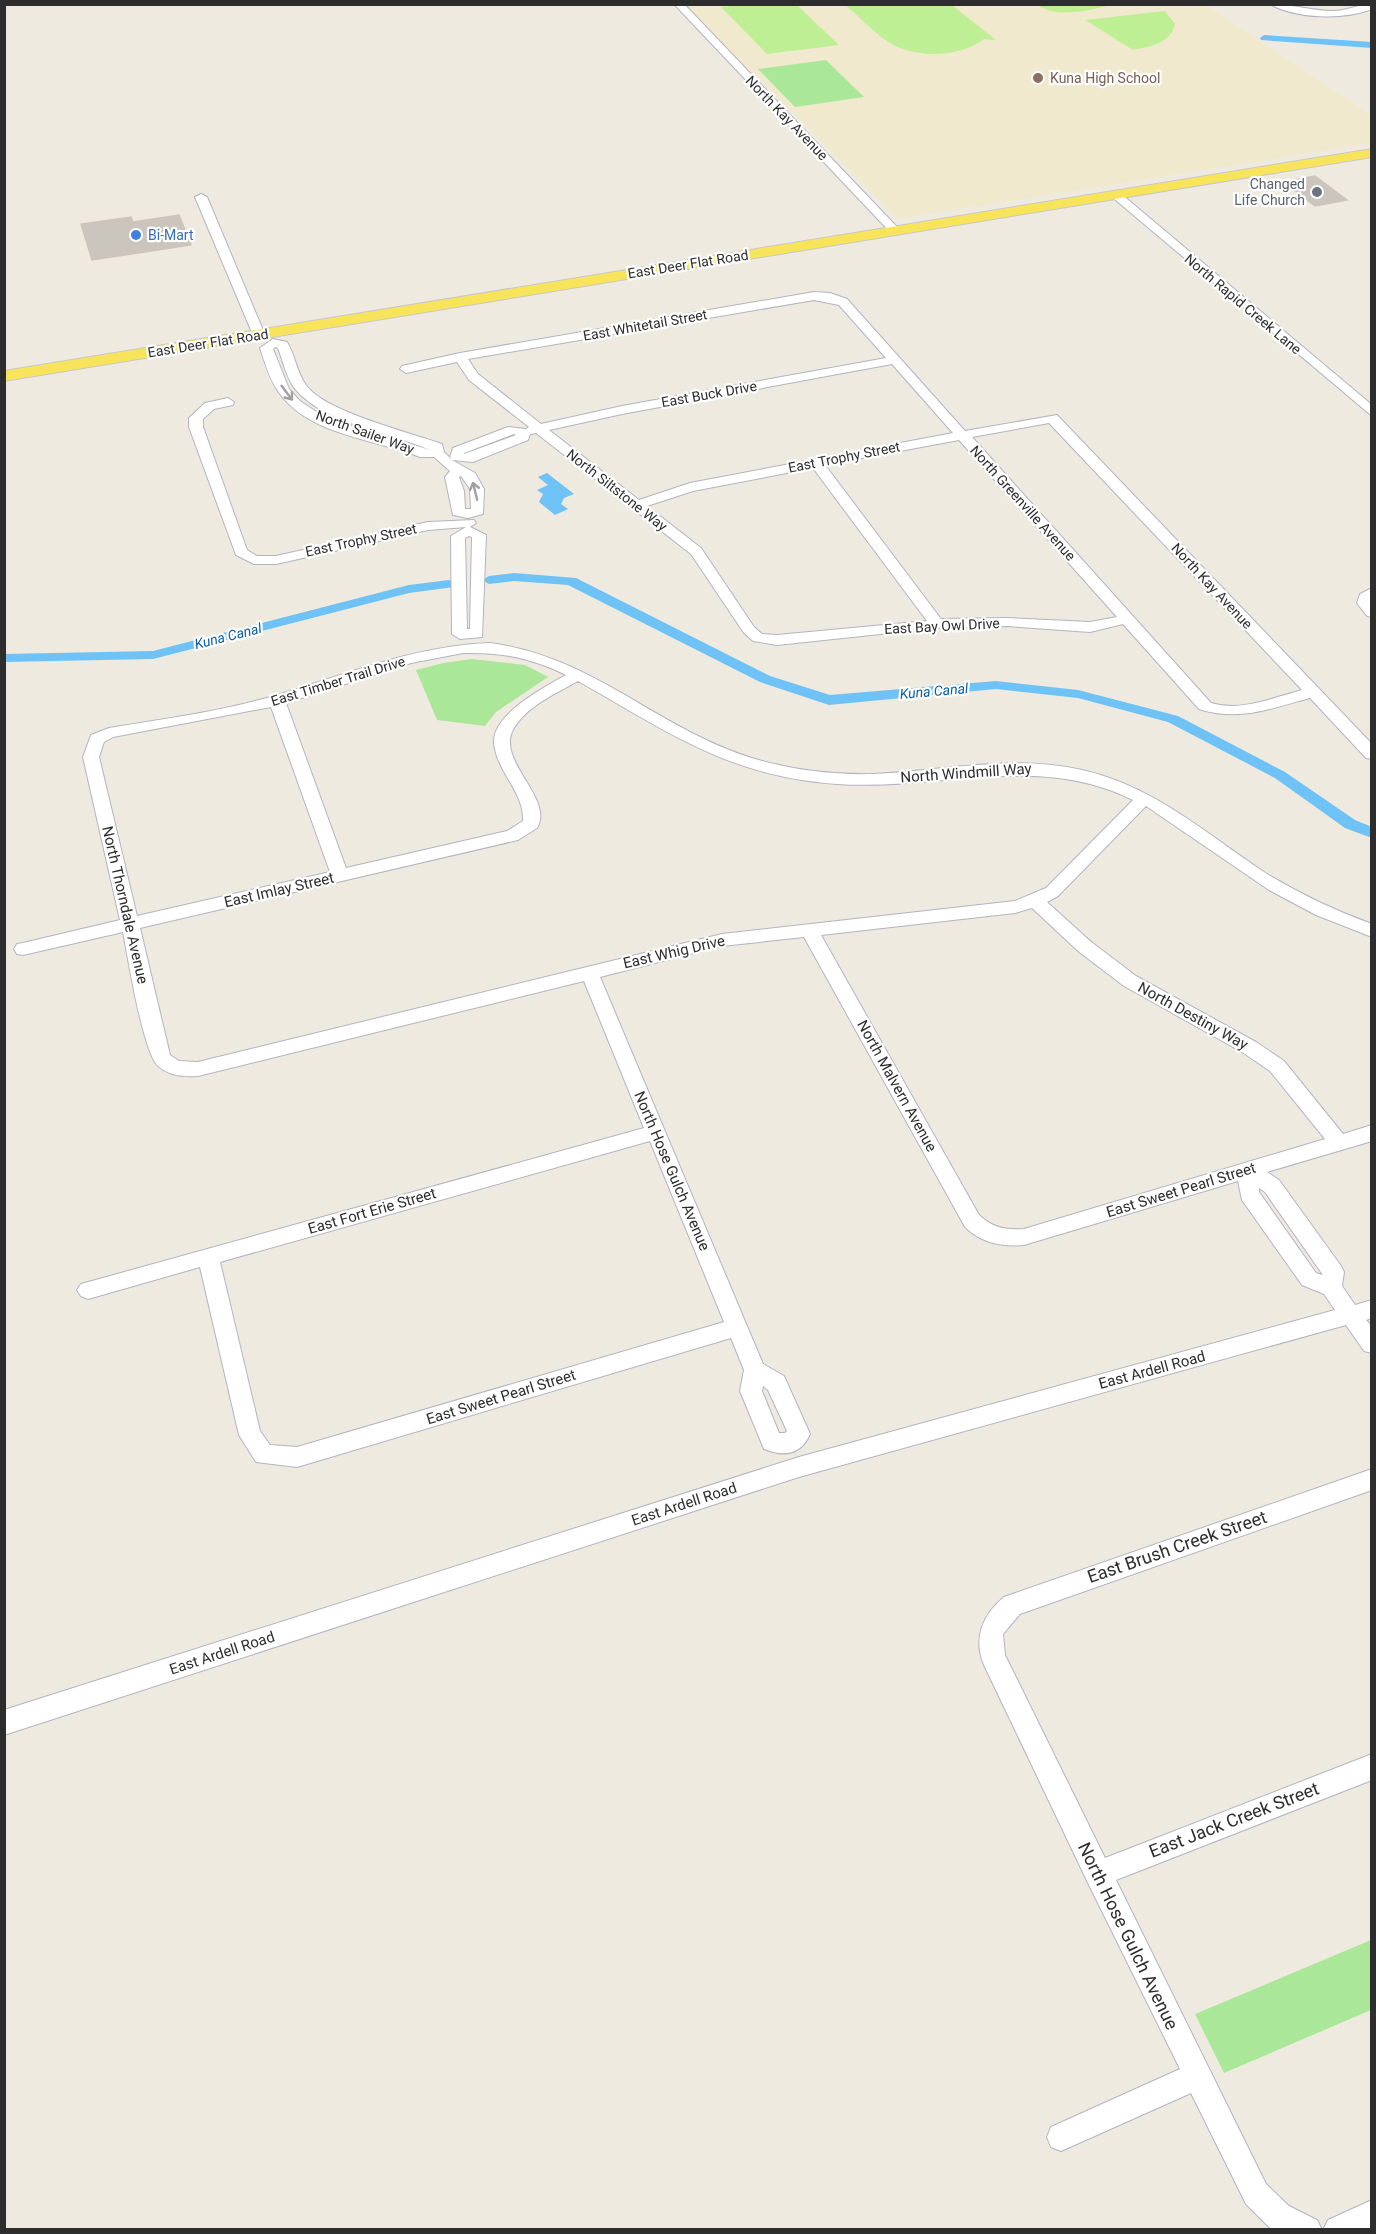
<svg xmlns="http://www.w3.org/2000/svg" width="1376" height="2234" font-family="Roboto,sans-serif">
	<style>
		.education { fill: #f1e9ce }
		.green { fill: #abe799 }
		.pitch { fill: #bfef94 }
		.water { fill: #6ec2f5 }
		.lines { fill: none; stroke-linecap: round; stroke-linejoin: round }
		.canal { fill: #6ec2f5; fill-rule: evenodd }
		.building { fill: #cac6be; stroke: #cbc6b8; stroke-width: 1.5 }
		.minor-casing { stroke: #b3b3c1; stroke-width: 2 }
		.major-casing { stroke: #c8c8c8; stroke-width: 2 }
		.minor { fill: #fff; fill-rule: evenodd }
		.major { fill: #f8e45b; fill-rule: evenodd }
		.oneway { stroke: #a0a0a0 }
		.education-dot { fill: #8d6e63; stroke: #fff; stroke-width: 2 }
		.worship-dot { fill: #6b7280; stroke: #fff; stroke-width: 2 }
		.shop-dot { fill: #3f7fe0; stroke: #fff; stroke-width: 2 }
		.labels { text-anchor: middle; stroke-width: 4.5; stroke-linejoin: round; paint-order: stroke }
		.far-education-label { font-size: 14px; fill: #785e54; stroke: #fff; text-anchor: start }
		.far-street-label { font-size: 14px; fill: #2d2d2d; stroke: #fff }
		.far-worship-label { font-size: 14px; fill: #5b616d; stroke: #fff; text-anchor: end }
		.far-shop-label { font-size: 14px; fill: #366cbe; stroke: #fff; text-anchor: start }
		.far-water-label { font-size: 14px; font-style: italic; fill: #075ea7; stroke: #fff }
		.street-label { font-size: 15px; fill: #2d2d2d; stroke: #fff }
		.near-street-label { font-size: 18px; fill: #2d2d2d; stroke: #fff }
	</style>
	<rect width="100%" height="100%" fill="#efeadf"/>
	<path class="education" d="M 685,5 L 1206,5 L 1371,115 L 1371,143 L 898,219 Z"/>
	<path class="green" d="M 826,60 L 864,97 L 795,107 L 758,69 Z
		M 472,659 L 525,665 L 548,677 L 496,712 L 485,726 L 437,720 L 416,670 L 443,663 Z
		M 1371,1940 L 1371,2010 L 1224,2073 L 1195,2014 Z"/>
	<path class="pitch" d="M 744,4 L 797,5 L 839,45 L 767,54 L 721,7 Z
		M 845,5 L 952,5 L 996,40 L 984,39 C 960,58 912,59 887,41 C 872,31 859,16 845,5 Z
		M 1038,5 L 1111,5 C 1089,10 1057,19 1038,5 Z
		M 1165,11 L 1175,24 C 1171,43 1150,47 1133,50 L 1085,20 Z"/>
	<path class="water" d="M 547,473 L 574,494 L 564,498 L 561,504 L 568,509 L 555,515 L 539,502 L 543,494 L 537,490 L 548,485 L 538,477 Z"/>
	<g class="lines">
		<path class="canal" d="M 1264,35 L 1372,42 L 1372,48 L 1261,40 L 1260,38 Z
			M 514,573 L 576,578 L 770,676 L 830,695 L 996,681 L 1078,690 L 1178,716 L 1285,772 L 1355,820 L 1372,827 L 1372,838 L 1345,828 L 1275,778 L 1168,722 L 1078,698 L 996,689 L 829,705 L 760,682 L 568,585 L 514,581 L 489,584 L 482,580 L 489,576 Z
			M 449,580 L 456,584 L 454,587 L 409,593 L 153,659 L 4,662 L 4,654 L 153,651 L 409,585 Z"/>
	</g>
	<path class="building" d="M 1315,176 L 1347,200 L 1315,206 L 1283,182 Z
		M 179,215 L 191,245 L 92,260 L 81,224 L 131,217 L 133,222 Z"/>
	<g class="lines">
		<g class="minor-casing">
			<path id="minor" d="M 674,4 L 684,4 L 899,229 L 899,233 L 891,233 Z
				M 1270,4 C 1291,4 1312,11 1333,11 C 1347,11 1359,4 1372,4 L 1372,9 C 1344,20 1296,19 1270,4 Z
				M 1112,193 L 1120,193 L 1372,405 L 1372,416 L 1112,197 Z
				M 201,194 L 207,197 L 265,335 L 263,338 L 255,338 L 253,335 L 195,197 Z
				M 814,292 L 830,293 L 847,299 L 965,431 L 1057,415 L 1372,744 L 1372,759 L 1366,758 L 1310,698 C 1272,708 1239,722 1199,709 L 1123,624 L 1090,632 L 1007,626 L 937,628 L 777,645 L 753,641 L 744,633 L 691,554 L 536,433 L 530,434 L 528,440 L 473,462 L 452,460 L 450,457 L 453,448 L 508,427 L 526,429 L 529,427 L 469,380 L 457,362 L 406,373 L 400,369 L 402,366 L 460,353 ZM 814,300 L 839,305 L 886,358 L 622,406 L 541,424 L 478,374 L 468,359 ZM 892,364 L 953,433 L 690,483 L 639,500 L 549,430 L 622,414 ZM 1049,423 L 1302,690 C 1272,698 1241,712 1211,703 L 972,437 ZM 514,434 L 516,435 L 464,454 L 464,453 ZM 959,440 L 1117,617 L 1090,622 L 1007,618 L 941,619 L 825,465 ZM 813,468 L 927,621 L 777,635 L 762,634 L 754,627 L 701,548 L 647,506 L 693,491 Z
				M 273,339 L 287,342 C 295,355 297,373 306,385 C 323,411 411,433 442,444 L 444,452 L 452,460 L 475,473 L 484,489 L 483,514 L 468,518 L 453,515 L 445,477 L 450,471 L 434,457 L 420,457 C 375,439 307,435 278,391 C 269,378 265,363 260,348 ZM 275,347 L 278,348 C 283,361 287,380 296,390 C 325,424 390,432 430,450 L 354,427 L 315,411 L 300,401 L 289,389 L 273,349 ZM 461,476 L 470,489 L 471,509 L 465,509 L 464,491 L 459,477 Z
				M 228,398 L 234,402 L 233,405 L 214,409 L 203,419 L 203,427 L 247,550 L 257,556 L 276,556 L 428,522 L 474,520 L 476,523 L 470,527 L 486,535 L 482,637 L 460,639 L 452,634 L 451,536 L 466,527 L 428,530 L 276,564 L 254,564 L 236,555 L 189,427 L 189,418 L 205,403 ZM 469,536 L 472,537 L 470,629 L 467,629 L 465,538 Z
				M 1372,588 L 1372,617 L 1367,616 L 1357,603 L 1360,594 Z
				M 490,643 C 595,657 658,730 755,759 C 793,770 833,775 873,774 C 943,771 1013,754 1082,770 C 1154,786 1205,833 1264,872 C 1298,893 1334,910 1372,924 L 1372,937 L 1316,915 L 1269,890 L 1146,806 L 1058,896 L 1047,902 L 1090,941 L 1136,976 L 1256,1042 L 1284,1061 L 1343,1134 L 1372,1125 L 1372,1141 L 1267,1172 L 1279,1180 L 1341,1266 L 1344,1272 L 1342,1286 L 1355,1305 L 1372,1300 L 1372,1318 L 1366,1320 L 1372,1326 L 1372,1353 L 1364,1351 L 1346,1325 L 799,1477 L 4,1735 L 4,1710 L 799,1457 L 1335,1310 L 1324,1294 L 1302,1285 L 1242,1200 L 1238,1181 L 1024,1245 C 1002,1247 981,1243 965,1227 L 804,937 L 722,946 L 600,977 L 763,1364 L 784,1376 L 810,1434 C 801,1455 784,1457 764,1449 L 740,1391 L 744,1370 L 731,1338 L 297,1467 L 256,1462 L 239,1435 L 200,1267 L 88,1299 L 81,1296 L 77,1290 L 81,1284 L 644,1128 L 584,981 L 198,1076 C 185,1077 169,1076 158,1066 C 143,1052 128,958 123,932 L 23,955 L 17,954 L 14,949 L 17,944 L 23,943 L 120,920 L 83,757 L 91,735 L 109,728 C 163,719 218,712 270,697 C 343,676 412,646 490,643 ZM 463,653 C 501,652 532,658 566,675 C 545,687 492,714 494,743 C 495,757 503,770 510,782 C 517,794 524,807 523,821 L 507,831 L 346,868 L 286,703 L 411,663 ZM 578,681 C 668,732 730,777 837,784 C 938,791 1037,752 1133,800 L 1046,888 L 1015,901 L 722,934 L 198,1062 L 179,1061 L 170,1055 L 140,928 L 518,840 L 537,828 C 555,798 494,760 514,728 C 527,706 557,693 578,681 ZM 271,707 L 330,872 L 137,916 L 99,757 L 104,742 L 113,737 ZM 1032,908 L 1078,951 L 1124,986 L 1242,1052 L 1270,1071 L 1325,1139 L 1024,1229 C 1005,1230 993,1228 979,1215 L 821,935 L 1015,913 ZM 650,1141 L 724,1322 L 297,1447 L 270,1445 L 260,1431 L 220,1262 ZM 1259,1188 L 1265,1192 L 1323,1275 L 1316,1273 L 1259,1192 ZM 763,1386 L 768,1390 L 787,1431 L 785,1433 L 779,1433 L 762,1391 Z
				M 1372,1469 L 1372,1490 L 1020,1614 L 1003,1634 L 1005,1655 L 1105,1858 L 1372,1754 L 1372,1780 L 1116,1880 L 1266,2184 L 1289,2206 L 1317,2220 L 1322,2230 L 1272,2230 L 1246,2204 L 1191,2093 L 1061,2151 L 1051,2147 L 1047,2137 L 1051,2127 L 1180,2069 L 1088,1883 L 984,1665 C 973,1639 982,1615 1004,1597 Z
				M 1372,2200 L 1372,2230 L 1323,2230 L 1328,2220 Z"/>
		</g>
		<g class="major-casing">
			<path id="major" d="M 1372,149 L 1372,157 L 4,381 L 4,371 Z"/>
		</g>
		<use href="#minor" class="minor"/>
		<use href="#major" class="major"/>
	</g>
	<defs><path id="oneway-shaft" d="M-6 0H5M1.5-3L5.5 0L1.5 3" fill="none" stroke-width="1.6" stroke-linecap="round" stroke-linejoin="round" transform="scale(1.5)"/></defs>
	<g class="oneway">
		<use href="#oneway-shaft" transform="translate(287 393) rotate(53)"/>
		<use href="#oneway-shaft" transform="translate(475 491) rotate(-104)"/>
	</g>
	<circle class="education-dot" cx="1038" cy="78" r="6"/>
	<circle class="worship-dot" cx="1317" cy="192" r="6"/>
	<circle class="shop-dot" cx="136" cy="235" r="6"/>
	<g class="labels">
		<g class="far-education-label">
			<text x="1050" y="83">Kuna High School</text>
		</g>
		<g class="far-street-label">
			<text transform="translate(787 118) rotate(46)" y="5">North Kay Avenue</text>
			<text transform="translate(688 264) rotate(-9)" y="5">East Deer Flat Road</text>
			<text transform="translate(1243 304) rotate(40)" y="5">North Rapid Creek Lane</text>
			<text transform="translate(645 325) rotate(-10)" y="5">East Whitetail Street</text>
			<text transform="translate(208 343) rotate(-9)" y="5">East Deer Flat Road</text>
			<text transform="translate(709 394) rotate(-10)" y="5">East Buck Drive</text>
			<text transform="translate(365 432) rotate(20)" y="5">North Sailer Way</text>
			<text transform="translate(844 457) rotate(-11)" y="5">East Trophy Street</text>
			<text transform="translate(617 490) rotate(38)" y="5">North Siltstone Way</text>
			<text transform="translate(1023 503) rotate(48)" y="5">North Greenville Avenue</text>
			<text transform="translate(361 540) rotate(-12)" y="5">East Trophy Street</text>
			<text transform="translate(1212 586) rotate(47)" y="5">North Kay Avenue</text>
			<text transform="translate(942 626) rotate(-3)" y="5">East Bay Owl Drive</text>
			<text transform="translate(338 681) rotate(-17)" y="5">East Timber Trail Drive</text>
		</g>
		<g class="far-worship-label">
			<text x="1305" y="189">Changed<tspan x="1305" dy="16">Life Church</tspan></text>
		</g>
		<g class="far-shop-label">
			<text x="148" y="240">Bi-Mart</text>
		</g>
		<g class="far-water-label">
			<text transform="translate(228 636) rotate(-14)" y="5">Kuna Canal</text>
			<text transform="translate(934 691) rotate(-5)" y="5">Kuna Canal</text>
		</g>
		<g class="street-label">
			<text transform="translate(966 773) rotate(-4)" y="5">North Windmill Way</text>
			<text transform="translate(279 890) rotate(-13)" y="5">East Imlay Street</text>
			<text transform="translate(125 905) rotate(77)" y="5">North Thorndale Avenue</text>
			<text transform="translate(674 952) rotate(-13)" y="5">East Whig Drive</text>
			<text transform="translate(1193 1016) rotate(29)" y="5">North Destiny Way</text>
			<text transform="translate(897 1086) rotate(61)" y="5">North Malvern Avenue</text>
			<text transform="translate(672 1171) rotate(67)" y="5">North Hose Gulch Avenue</text>
			<text transform="translate(1181 1190) rotate(-17)" y="5">East Sweet Pearl Street</text>
			<text transform="translate(372 1211) rotate(-16)" y="5">East Fort Erie Street</text>
			<text transform="translate(1152 1370) rotate(-15)" y="5">East Ardell Road</text>
			<text transform="translate(501 1397) rotate(-17)" y="5">East Sweet Pearl Street</text>
			<text transform="translate(684 1504) rotate(-18)" y="5">East Ardell Road</text>
			<text transform="translate(222 1653) rotate(-18)" y="5">East Ardell Road</text>
		</g>
		<g class="near-street-label">
			<text transform="translate(1177 1547) rotate(-19)" y="6">East Brush Creek Street</text>
			<text transform="translate(1234 1820) rotate(-21)" y="6">East Jack Creek Street</text>
			<text transform="translate(1128 1936) rotate(64)" y="6">North Hose Gulch Avenue</text>
		</g>
	</g>
	<rect width="1376" height="2234" fill="none" stroke="#2d2d2d" stroke-width="12"/>
</svg>
